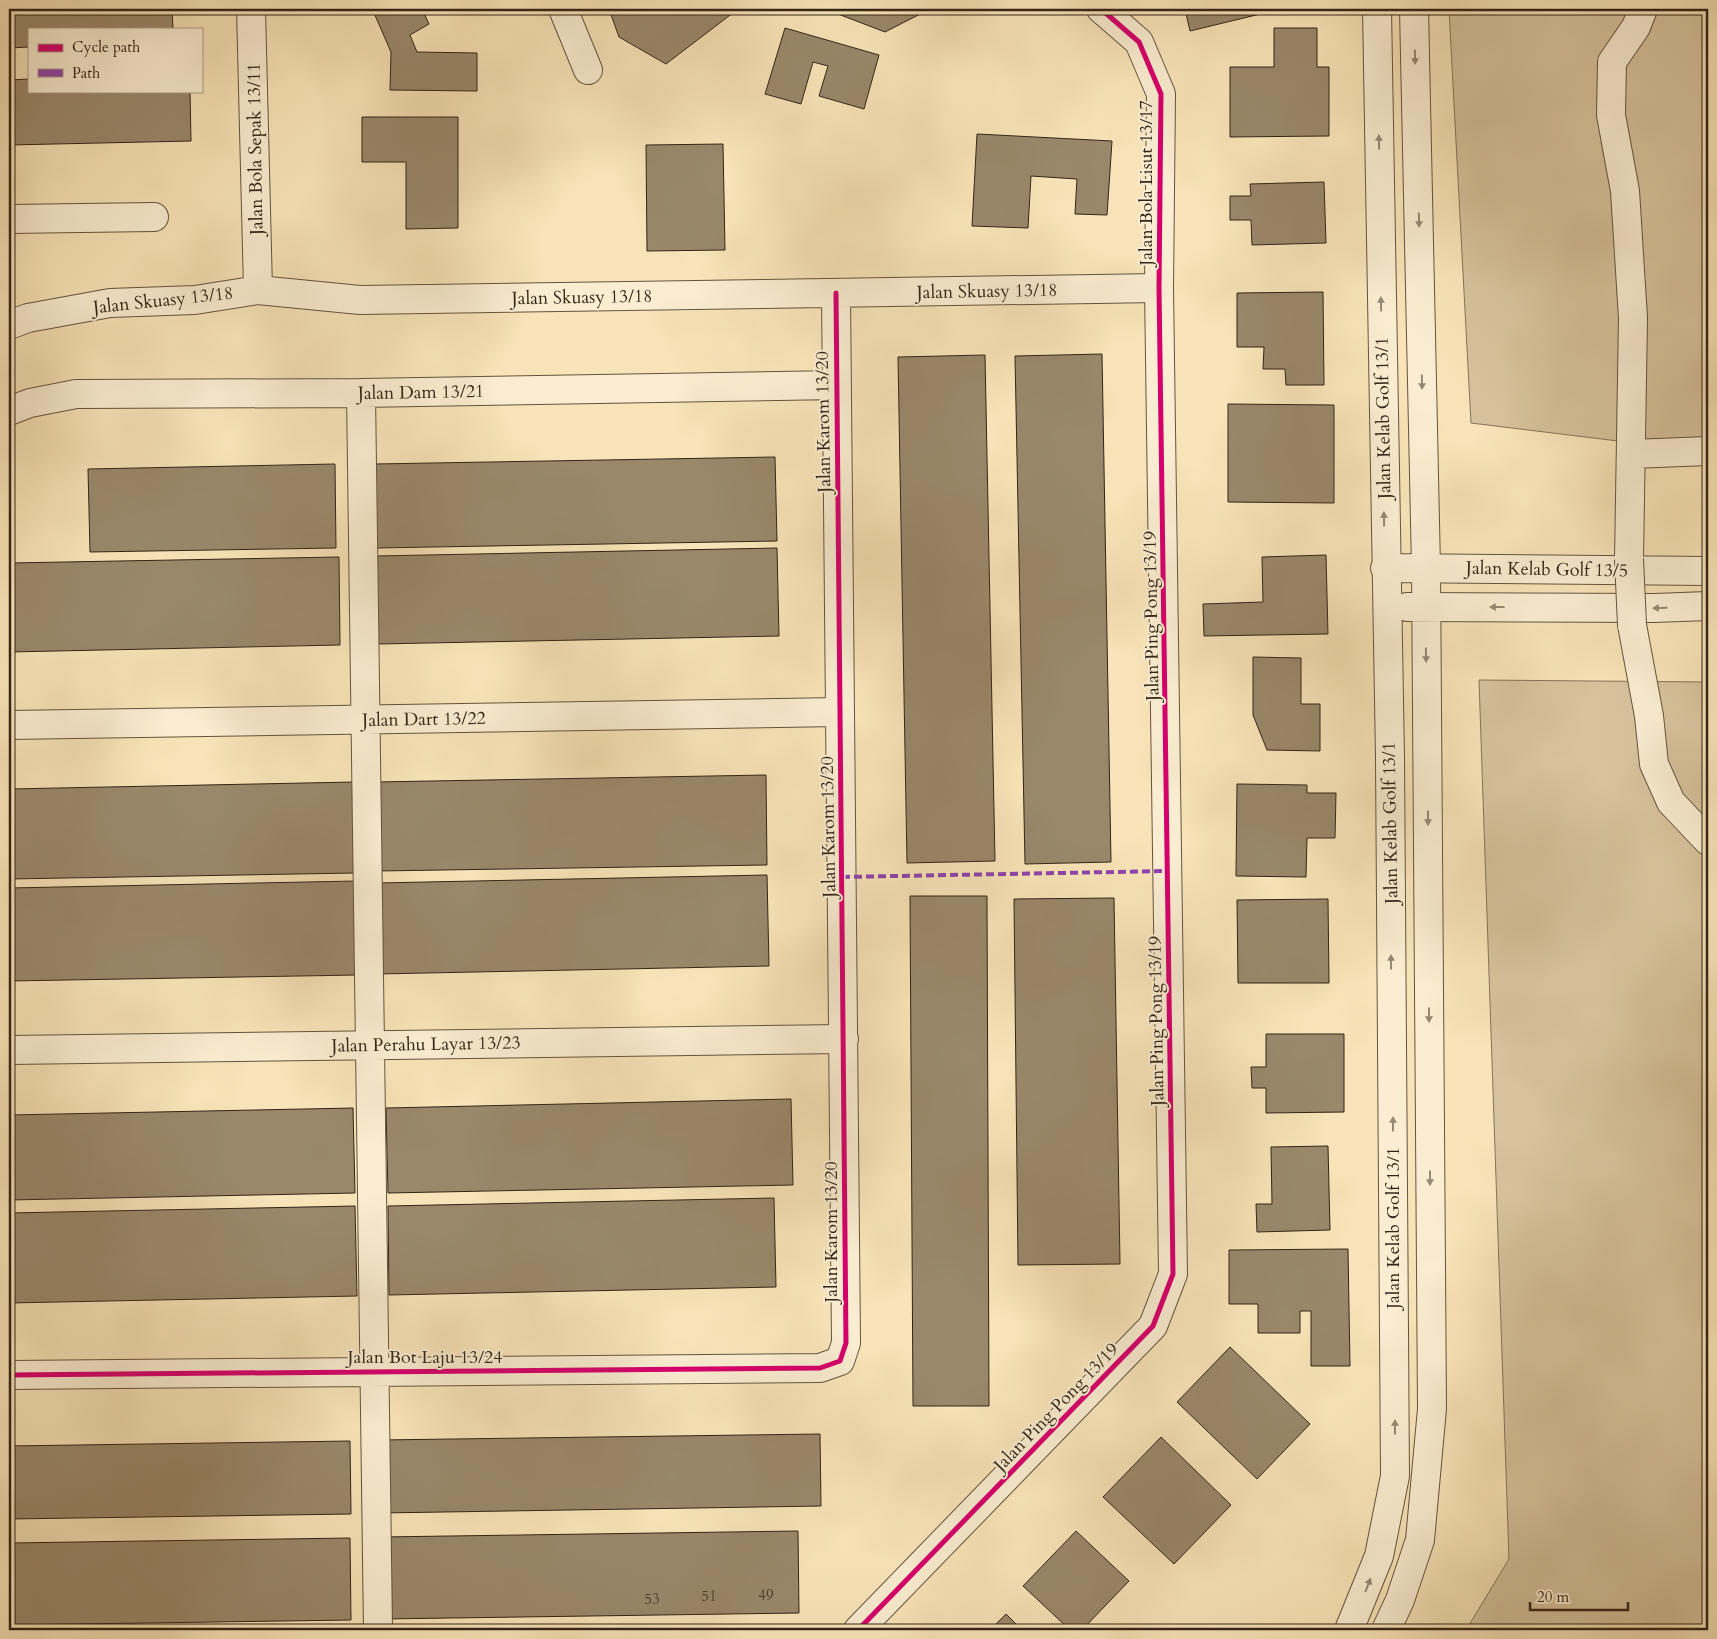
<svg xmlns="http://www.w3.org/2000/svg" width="1717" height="1639" font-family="Cardo,serif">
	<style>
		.green { fill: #d7c39d; stroke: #86745a }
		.building { fill: #9a886b; stroke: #342418 }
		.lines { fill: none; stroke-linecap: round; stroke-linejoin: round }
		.minor-casing { stroke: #655440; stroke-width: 30 }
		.minor { stroke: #faedd1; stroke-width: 28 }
		.minor-bridge-casing { stroke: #655440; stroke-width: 30; stroke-linecap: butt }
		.minor-bridge { stroke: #faedd1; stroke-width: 28 }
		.quiet { stroke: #8e44ad; stroke-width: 4; stroke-dasharray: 8 4; stroke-linecap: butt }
		.cycleway-casing { stroke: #faedd1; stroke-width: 8 }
		.cycleway { stroke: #d6006c; stroke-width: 5 }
		.oneway { fill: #978874 }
		.labels { text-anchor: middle; stroke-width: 4; stroke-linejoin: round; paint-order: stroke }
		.number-label { font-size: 15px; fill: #4e3d2d }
		.street-label { font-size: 18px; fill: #342418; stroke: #faedd1 }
	</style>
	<rect width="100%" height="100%" fill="#f8e4b8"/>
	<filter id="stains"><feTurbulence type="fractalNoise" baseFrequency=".004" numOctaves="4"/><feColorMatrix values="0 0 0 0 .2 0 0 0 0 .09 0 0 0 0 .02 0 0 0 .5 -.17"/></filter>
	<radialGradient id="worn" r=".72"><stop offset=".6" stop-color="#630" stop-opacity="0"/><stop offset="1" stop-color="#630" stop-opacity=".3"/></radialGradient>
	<path class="green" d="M 1449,9 L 1708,9 L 1708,452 L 1471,423 Z
		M 1479,680 L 1708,682 L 1708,1630 L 1466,1630 L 1509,1559 Z"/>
	<path class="building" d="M 9,9 L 172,9 L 173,29 L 29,29 L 29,47 L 9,48 Z
		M 383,9 L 422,9 L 429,24 L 410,35 L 417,52 L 477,53 L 477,91 L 390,90 L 391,52 L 374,13 Z
		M 609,9 L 738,9 L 666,64 L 619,37 Z
		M 825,9 L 930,9 L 885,32 Z
		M 1185,9 L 1281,9 L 1190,31 Z
		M 785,28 L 879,55 L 864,109 L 819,96 L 828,66 L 813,62 L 801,104 L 765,94 Z
		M 1274,28 L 1317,28 L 1317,67 L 1329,67 L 1329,136 L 1230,137 L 1230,67 L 1274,67 Z
		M 29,79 L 29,91 L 190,91 L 191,141 L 9,145 L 9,80 Z
		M 362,117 L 458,117 L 458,228 L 406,229 L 406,162 L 362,162 Z
		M 977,134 L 1112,141 L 1107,215 L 1075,214 L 1077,179 L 1031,176 L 1028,228 L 972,226 Z
		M 723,144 L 725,250 L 647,251 L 646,145 Z
		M 1324,182 L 1326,243 L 1252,245 L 1251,220 L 1230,220 L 1230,196 L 1251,196 L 1250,184 Z
		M 1323,292 L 1324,385 L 1286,385 L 1285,369 L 1263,369 L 1264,347 L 1237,347 L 1237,293 Z
		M 1102,354 L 1111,862 L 1025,864 L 1015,356 Z
		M 985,355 L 995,861 L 907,863 L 898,357 Z
		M 1228,404 L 1334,405 L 1334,503 L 1228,502 Z
		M 775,457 L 777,541 L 376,548 L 375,464 Z
		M 335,464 L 336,548 L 90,552 L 88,469 Z
		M 777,548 L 779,636 L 378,644 L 376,556 Z
		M 1326,555 L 1328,634 L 1204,636 L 1203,604 L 1263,602 L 1262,557 Z
		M 339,557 L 340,645 L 9,652 L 9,563 Z
		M 1253,657 L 1301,658 L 1301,704 L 1320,704 L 1320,751 L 1267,750 L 1253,715 Z
		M 766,775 L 767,865 L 378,871 L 376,782 Z
		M 354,782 L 356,873 L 9,879 L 9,789 Z
		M 1237,784 L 1307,785 L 1307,793 L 1336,793 L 1335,838 L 1307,838 L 1306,877 L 1236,876 Z
		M 767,875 L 769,966 L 378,974 L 377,883 Z
		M 356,881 L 357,975 L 9,981 L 9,888 Z
		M 910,896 L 987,896 L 989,1406 L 913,1406 Z
		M 1114,898 L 1120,1264 L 1018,1265 L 1014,899 Z
		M 1328,899 L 1329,983 L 1238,983 L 1237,900 Z
		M 1266,1034 L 1344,1034 L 1344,1112 L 1266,1113 L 1266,1088 L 1252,1088 L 1251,1067 L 1266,1067 Z
		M 791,1099 L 793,1185 L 388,1193 L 386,1108 Z
		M 353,1108 L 355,1193 L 9,1200 L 9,1115 Z
		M 1328,1146 L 1330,1230 L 1257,1232 L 1256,1204 L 1272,1204 L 1271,1147 Z
		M 774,1198 L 776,1287 L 389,1295 L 388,1206 Z
		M 355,1206 L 357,1296 L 9,1303 L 9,1213 Z
		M 1348,1249 L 1350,1366 L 1311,1366 L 1311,1311 L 1300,1311 L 1300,1333 L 1258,1333 L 1258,1304 L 1229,1304 L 1229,1250 Z
		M 1230,1347 L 1310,1424 L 1257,1479 L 1177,1402 Z
		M 820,1434 L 821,1506 L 381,1513 L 379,1440 Z
		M 1161,1437 L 1231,1505 L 1174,1564 L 1103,1497 Z
		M 350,1441 L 351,1514 L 9,1519 L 9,1446 Z
		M 798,1531 L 799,1613 L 382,1619 L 381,1537 Z
		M 1076,1531 L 1129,1581 L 1082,1630 L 1070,1630 L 1023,1586 Z
		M 350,1538 L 351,1620 L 9,1625 L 9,1543 Z
		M 1006,1614 L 1022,1630 L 990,1630 Z"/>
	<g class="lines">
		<g class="minor-casing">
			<path id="minor" d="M 251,9 L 258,290
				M 563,9 L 588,70
				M 9,219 L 154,217
				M 9,325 L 28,318 L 110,303 L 195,300 L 258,290 L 360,300 L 1159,288
				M 361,393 L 378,1630
				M 9,411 L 30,403 L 76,394 L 361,393 L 837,385
				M 1632,454 L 1708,451
				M 1629,559 L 1633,318 L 1625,191 L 1611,115 L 1612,62 L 1636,27 L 1643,9
				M 1385,568 L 1708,571
				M 1407,607 L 1654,608 L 1708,606
				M 1632,625 L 1649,716 L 1654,764 L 1671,802 L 1708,841
				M 9,725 L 840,712
				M 9,1050 L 844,1039
				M 9,1375 L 820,1368 L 840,1361 L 846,1343 L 836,293
				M 858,1630 L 1153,1326 L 1173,1274 L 1159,288 L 1161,94 L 1139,42 L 1101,9
				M 1349,1630 L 1379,1556 L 1395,1476 L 1390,758 L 1377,9
				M 1386,1630 L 1400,1600 L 1420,1540 L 1432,1409 L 1426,568 L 1414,9"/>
		</g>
		<use href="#minor" class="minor"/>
		<g class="minor-bridge-casing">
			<path id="minor-bridge" d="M 1629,559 L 1632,625"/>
		</g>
		<use href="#minor-bridge" class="minor-bridge"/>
		<path class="quiet" d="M 842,877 L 1168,871"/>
		<g class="cycleway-casing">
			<path id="cycleway" d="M 9,1375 L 820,1368 L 840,1361 L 846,1343 L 836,293
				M 858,1630 L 1153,1326 L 1173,1274 L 1159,288 L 1161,94 L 1139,42 L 1101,9"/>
		</g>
		<use href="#cycleway" class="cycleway"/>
	</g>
	<defs><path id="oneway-solid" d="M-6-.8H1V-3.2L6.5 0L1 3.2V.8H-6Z" transform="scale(1.25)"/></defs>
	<g class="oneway">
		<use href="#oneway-solid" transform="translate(1415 57) rotate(89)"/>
		<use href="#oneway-solid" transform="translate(1379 142) rotate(-91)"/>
		<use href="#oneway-solid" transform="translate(1419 220) rotate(89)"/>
		<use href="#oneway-solid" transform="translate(1381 304) rotate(-91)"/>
		<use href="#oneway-solid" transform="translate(1422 382) rotate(89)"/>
		<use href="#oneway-solid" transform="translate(1384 519) rotate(-91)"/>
		<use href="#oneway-solid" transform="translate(1497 607) rotate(-180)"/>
		<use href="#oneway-solid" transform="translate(1660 608) rotate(178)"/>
		<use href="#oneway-solid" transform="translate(1426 655) rotate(89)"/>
		<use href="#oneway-solid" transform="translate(1428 818) rotate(90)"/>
		<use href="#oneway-solid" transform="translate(1391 962) rotate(-90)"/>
		<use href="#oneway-solid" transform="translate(1429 1015) rotate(90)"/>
		<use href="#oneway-solid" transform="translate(1393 1124) rotate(-90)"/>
		<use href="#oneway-solid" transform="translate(1430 1178) rotate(90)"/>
		<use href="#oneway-solid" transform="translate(1395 1427) rotate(-90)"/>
		<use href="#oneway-solid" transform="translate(1368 1585) rotate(-69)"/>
	</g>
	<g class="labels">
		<g class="number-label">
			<text x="766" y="1600">49</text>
			<text x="709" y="1601">51</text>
			<text x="652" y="1604">53</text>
		</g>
		<g class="street-label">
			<text transform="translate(255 149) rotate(-91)" y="6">Jalan Bola Sepak 13/11</text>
			<text transform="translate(1146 183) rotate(-90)" y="6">Jalan Bola Lisut 13/17</text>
			<text transform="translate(987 291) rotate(-1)" y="6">Jalan Skuasy 13/18</text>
			<text transform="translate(582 297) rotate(-1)" y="6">Jalan Skuasy 13/18</text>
			<text transform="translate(163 300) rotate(-6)" y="6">Jalan Skuasy 13/18</text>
			<text transform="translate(421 392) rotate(-1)" y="6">Jalan Dam 13/21</text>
			<text transform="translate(1383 418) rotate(-91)" y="6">Jalan Kelab Golf 13/1</text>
			<text transform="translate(823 422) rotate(-91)" y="6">Jalan Karom 13/20</text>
			<text transform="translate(1547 569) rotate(1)" y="6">Jalan Kelab Golf 13/5</text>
			<text transform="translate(1151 616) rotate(-91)" y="6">Jalan Ping Pong 13/19</text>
			<text transform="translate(424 719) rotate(-1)" y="6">Jalan Dart 13/22</text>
			<text transform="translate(1390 823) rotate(-91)" y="6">Jalan Kelab Golf 13/1</text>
			<text transform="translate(828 827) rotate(-91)" y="6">Jalan Karom 13/20</text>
			<text transform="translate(1156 1021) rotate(-91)" y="6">Jalan Ping Pong 13/19</text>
			<text transform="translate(426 1044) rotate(-1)" y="6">Jalan Perahu Layar 13/23</text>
			<text transform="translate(1393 1228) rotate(-90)" y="6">Jalan Kelab Golf 13/1</text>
			<text transform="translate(831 1232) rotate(-90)" y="6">Jalan Karom 13/20</text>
			<text x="425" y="1363">Jalan Bot Laju 13/24</text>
			<text transform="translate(1056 1407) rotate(-46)" y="6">Jalan Ping Pong 13/19</text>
		</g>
	</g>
	<rect width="1717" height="1639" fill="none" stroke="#f8e4b8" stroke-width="30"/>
	<rect x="10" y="10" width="1697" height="1619" fill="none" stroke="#342418" stroke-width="2.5"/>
	<rect x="15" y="15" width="1687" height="1609" fill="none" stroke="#342418"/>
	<rect x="28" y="28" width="175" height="65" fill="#faedd1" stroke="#ab9d87"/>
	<rect x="38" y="44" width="25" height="8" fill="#d6006c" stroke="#ab9d87"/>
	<text x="72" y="52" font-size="15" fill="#342418">Cycle path</text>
	<rect x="38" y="69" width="25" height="8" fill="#8e44ad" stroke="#ab9d87"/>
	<text x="72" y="78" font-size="15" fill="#342418">Path</text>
	<path d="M1530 1602v8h98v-8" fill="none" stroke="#342418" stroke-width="2.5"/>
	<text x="1537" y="1602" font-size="15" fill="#342418" stroke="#faedd1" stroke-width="4" paint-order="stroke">20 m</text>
	<rect width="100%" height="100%" filter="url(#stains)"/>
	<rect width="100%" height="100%" fill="url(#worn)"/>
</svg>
